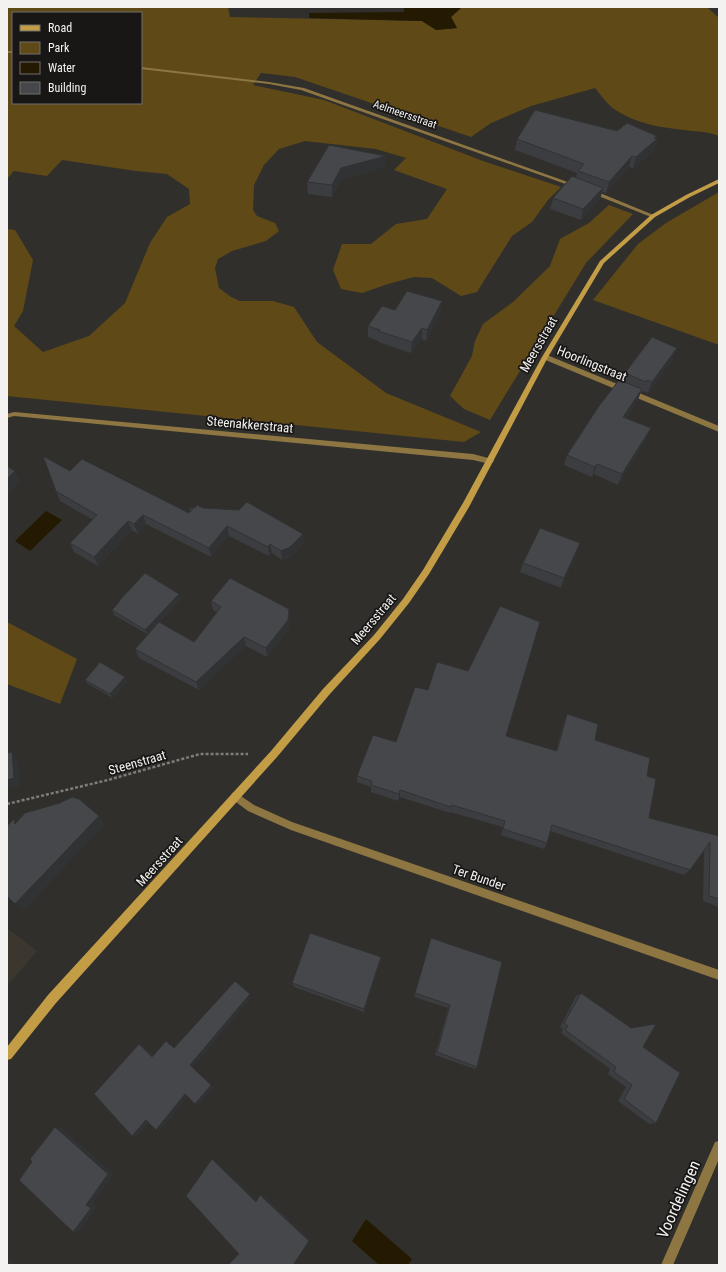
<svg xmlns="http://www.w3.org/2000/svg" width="726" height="1272" font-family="'Roboto Condensed',sans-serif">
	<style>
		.built { fill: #3b372e }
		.green { fill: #5f4a17; fill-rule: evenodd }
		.water { fill: #241901 }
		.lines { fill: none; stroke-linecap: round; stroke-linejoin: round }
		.path { stroke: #7e7d7a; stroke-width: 2.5; stroke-dasharray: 3 2; stroke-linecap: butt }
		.minor { fill: #8d7642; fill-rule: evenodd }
		.tertiary { fill: #8d7642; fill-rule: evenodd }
		.secondary { fill: #c29d46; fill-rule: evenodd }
		.wall { fill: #3b3d40 }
		.shaded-wall { fill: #303234 }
		.building { fill: #45474a; stroke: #303234 }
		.labels { text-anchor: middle; stroke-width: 3.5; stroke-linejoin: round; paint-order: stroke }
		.far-street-label { font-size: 11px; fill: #f3f2f0; stroke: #181716 }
		.street-label { font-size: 13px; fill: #f3f2f0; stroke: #181716 }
		.near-street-label { font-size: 16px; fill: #f3f2f0; stroke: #181716 }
	</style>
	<rect width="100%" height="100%" fill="#312f2c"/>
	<path class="built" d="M 7,928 L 37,951 L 7,986 Z"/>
	<path class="green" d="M 7,7 L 228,7 L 230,17 L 422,21 L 436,30 L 457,28 L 451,17 L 462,7 L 707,7 L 719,18 L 719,136 C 708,131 697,132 685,130 C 661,128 634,123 614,109 C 607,104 601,95 595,88 L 531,106 L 491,123 L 471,137 L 295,77 L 261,73 L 253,85 L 324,100 L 483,161 L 561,187 L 548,200 L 532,222 L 512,236 L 477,292 L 461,296 L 432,278 L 414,277 L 388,284 L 362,293 L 341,289 L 333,270 L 342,244 L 371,244 L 396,224 L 427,219 L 447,189 L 394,170 L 406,158 L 376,149 L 305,141 L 279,149 L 264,165 L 254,185 L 253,210 L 257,216 L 275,223 L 279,231 L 266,241 L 232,251 L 218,259 L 215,268 L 219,288 L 231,297 L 240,301 L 273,301 L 294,307 L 317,342 L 386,393 L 481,432 L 464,442 L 7,396 L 7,229 L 15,230 L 33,260 L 23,311 L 14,326 L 43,352 L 89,336 L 125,303 L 150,243 L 167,217 L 190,204 L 189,189 L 167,174 L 136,171 L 62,160 L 47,176 L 14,171 L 7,179 ZM 13,13 L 141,13 L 141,103 L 13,103 Z
		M 719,192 L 719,345 L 593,300 L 638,244 L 666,223 Z
		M 609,205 L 633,214 L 586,263 L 490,420 L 464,409 L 450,396 L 472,356 L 475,341 L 483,324 L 513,302 L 550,266 L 560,239 L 589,223 Z
		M 7,622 L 77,659 L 60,704 L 7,684 Z"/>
	<path class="water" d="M 404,7 L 462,7 L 451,17 L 457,28 L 436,30 L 422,21 L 309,18 L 309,13 L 404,12 Z
		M 46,511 L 62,520 L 30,551 L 15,541 Z
		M 366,1219 L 412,1259 L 408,1265 L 379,1265 L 352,1241 Z"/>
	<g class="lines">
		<path class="path" d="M 7,804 L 108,780 L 200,754 L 248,754"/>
		<path class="minor" d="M 543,355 L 547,355 L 719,426 L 719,432 L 543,359 Z
			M 14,412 L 473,454 L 492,459 L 494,461 L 490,464 L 473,460 L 14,416 L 7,418 L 7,414 Z
			M 235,792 L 254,805 L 292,822 L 719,970 L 719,980 L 291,830 L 248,811 L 232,799 L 231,796 L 232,793 Z
			M 719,1141 L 719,1159 L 673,1265 L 661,1265 L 715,1142 Z"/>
		<path class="tertiary" d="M 7,51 L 13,51 L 13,53 L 7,53 Z
			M 141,67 L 269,82 L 304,88 L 579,186 L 574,187 L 301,90 L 269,84 L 141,69 Z
			M 591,191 L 595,191 L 656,216 L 651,217 L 591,193 Z"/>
		<path class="secondary" d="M 719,179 L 719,183 L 690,197 L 655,217 L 604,263 L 548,357 L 469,507 L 429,574 L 409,603 L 380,639 L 329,695 L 277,757 L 56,1003 L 11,1059 L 7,1060 L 7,1047 L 48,995 L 271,751 L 323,689 L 374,635 L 403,599 L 423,570 L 463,503 L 542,357 L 600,261 L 651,215 L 686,195 Z"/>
	</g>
	<path class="wall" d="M 617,131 L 657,136 L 656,139 L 657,139 L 654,150 L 633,168 L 629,167 L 606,193 L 602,192 L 600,199 L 581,220 L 550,209 L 553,198 L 576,177 L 577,173 L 515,150 L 517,139 Z
		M 385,167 L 341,180 L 332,197 L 308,194 L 307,182 Z
		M 441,312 L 426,341 L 422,339 L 411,353 L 378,342 L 378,341 L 368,337 L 368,326 Z
		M 677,348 L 673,359 L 648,393 L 643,391 L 642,393 L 640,392 L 638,400 L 626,418 L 646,439 L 618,485 L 594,474 L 592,477 L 564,465 L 567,455 L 622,381 L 625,373 Z
		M 70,471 L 189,513 L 190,512 L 189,507 L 203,508 L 304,543 L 291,557 L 282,560 L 272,553 L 269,556 L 229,536 L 211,557 L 146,524 L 138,534 L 132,530 L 98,566 L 74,552 L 70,543 L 93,520 L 60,501 L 56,491 Z
		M 577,553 L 561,588 L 520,572 L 523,563 Z
		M 179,594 L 180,599 L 159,622 L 194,642 L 217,612 L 213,610 L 211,601 L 289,609 L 290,618 L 289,629 L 267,657 L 246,646 L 199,690 L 139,658 L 135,649 L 155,627 L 147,634 L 114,615 L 112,610 L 119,602 L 119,601 Z
		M 85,680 L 127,681 L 113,698 L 88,684 Z
		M 567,714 L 595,740 L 647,776 L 649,818 L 719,836 L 719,907 L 703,901 L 704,851 L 690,870 L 684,875 L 550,831 L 547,843 L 544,849 L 501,835 L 503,827 L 450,812 L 450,813 L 400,797 L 398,801 L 371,792 L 371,787 L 357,782 L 357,776 L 396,742 L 506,736 L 556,751 L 564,722 Z
		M 431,938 L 477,1067 L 475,1069 L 435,1055 L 448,1008 L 414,997 Z
		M 381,957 L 380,962 L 364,1012 L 294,987 L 292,983 Z
		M 581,993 L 643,1047 L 656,1123 L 649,1124 L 618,1101 L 626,1087 L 608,1074 L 610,1069 L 561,1033 L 563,1029 L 560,1027 L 576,996 Z"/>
	<path class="shaded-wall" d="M 657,136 L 655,140 L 657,139 L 654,150 L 633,168 L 636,157 Z
		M 386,156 L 385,167 L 341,180 L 332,197 L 332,185 L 341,168 Z
		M 632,156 L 629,167 L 606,193 L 609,182 Z
		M 603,188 L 600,199 L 581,220 L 583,209 Z
		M 442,301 L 441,312 L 426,341 L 427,330 Z
		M 422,328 L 422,339 L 411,353 L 412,342 Z
		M 677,348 L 673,359 L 648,393 L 652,382 Z
		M 642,389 L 638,400 L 619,427 L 623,417 Z
		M 651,428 L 646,439 L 618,485 L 622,474 Z
		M 597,464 L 594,474 L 592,477 L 595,467 Z
		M 15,471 L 20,481 L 7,494 L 7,479 Z
		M 143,515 L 146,524 L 138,534 L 134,524 Z
		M 128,521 L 132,530 L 98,566 L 94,557 Z
		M 227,526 L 229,536 L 211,557 L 209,548 Z
		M 303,534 L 304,543 L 291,557 L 282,560 L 281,551 Z
		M 580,543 L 577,553 L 561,588 L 564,578 Z
		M 270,544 L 272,553 L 269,556 L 268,547 Z
		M 179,594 L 180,599 L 147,634 L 145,630 Z
		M 289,609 L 290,618 L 289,629 L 267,657 L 266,648 Z
		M 244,637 L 246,646 L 199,690 L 196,682 Z
		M 125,677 L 127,681 L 113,698 L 110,694 Z
		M 7,732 L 7,733 L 10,761 L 7,758 Z
		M 12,752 L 18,760 L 20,786 L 7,789 L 7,780 Z
		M 400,790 L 400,797 L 398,801 L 399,794 Z
		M 99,816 L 105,825 L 24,910 L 15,904 Z
		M 381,957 L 380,962 L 364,1012 L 364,1009 Z
		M 250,994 L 252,997 L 193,1067 L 214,1087 L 199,1106 L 195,1104 L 190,1065 Z
		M 139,1044 L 143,1046 L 157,1059 L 152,1057 Z
		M 185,1094 L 189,1095 L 160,1131 L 156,1130 Z
		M 146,1120 L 150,1121 L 137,1136 L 132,1136 Z
		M 55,1127 L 62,1128 L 114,1174 L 93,1204 L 97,1207 L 80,1231 L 73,1232 L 86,1205 Z
		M 212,1159 L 215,1160 L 259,1202 L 256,1202 Z
		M 260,1195 L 263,1195 L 310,1239 L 293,1265 Z
		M 7,1258 L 15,1265 L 7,1265 Z"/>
	<path class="building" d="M 535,110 L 617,131 L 627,123 L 657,136 L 654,138 L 657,139 L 636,157 L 632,156 L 609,182 L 578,171 L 584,164 L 517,139 Z
		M 329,145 L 386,156 L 341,168 L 332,185 L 307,182 Z
		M 572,176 L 603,188 L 583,209 L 553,198 Z
		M 407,291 L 442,301 L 427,330 L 422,328 L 412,342 L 378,331 L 380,330 L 368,326 L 382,306 L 395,310 Z
		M 652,337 L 677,348 L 652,382 L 647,380 L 646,382 L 625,373 Z
		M 619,380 L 642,389 L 623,417 L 651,428 L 622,474 L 597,464 L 595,467 L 567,455 L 599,406 Z
		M 43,456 L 70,471 L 82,459 L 189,513 L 193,509 L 189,507 L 195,508 L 197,505 L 203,508 L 239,510 L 247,502 L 303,534 L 290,547 L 281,551 L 270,544 L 268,547 L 227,526 L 209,548 L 143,515 L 134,524 L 128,521 L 94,557 L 70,543 L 97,515 L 56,491 Z
		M 7,466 L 15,471 L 7,479 Z
		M 540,528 L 580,543 L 564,578 L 523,563 Z
		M 145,573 L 179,594 L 145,630 L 112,610 L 120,601 L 119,601 Z
		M 230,578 L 289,609 L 288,620 L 266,648 L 244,637 L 196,682 L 135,649 L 159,622 L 194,642 L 221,607 L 211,601 Z
		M 500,606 L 540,622 L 506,736 L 557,751 L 567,714 L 598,724 L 595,740 L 650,758 L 647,776 L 656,779 L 649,818 L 719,836 L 719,899 L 709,896 L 710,842 L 690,870 L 552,825 L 547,843 L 503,829 L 505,821 L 452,805 L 451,807 L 400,790 L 399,794 L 371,785 L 372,781 L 357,776 L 373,735 L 396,742 L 415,687 L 428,690 L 437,662 L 468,671 Z
		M 100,662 L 125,677 L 110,694 L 85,680 Z
		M 12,752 L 14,778 L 7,780 L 7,753 Z
		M 72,797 L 79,799 L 99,816 L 15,904 L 7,896 L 7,826 L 14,819 L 15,824 L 25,813 L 60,803 Z
		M 310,933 L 381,957 L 364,1009 L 292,983 Z
		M 431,938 L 502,962 L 477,1067 L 437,1052 L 450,1005 L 415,993 Z
		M 235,981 L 250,994 L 190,1065 L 211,1085 L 195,1104 L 185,1094 L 156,1130 L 146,1120 L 132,1136 L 94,1094 L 139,1044 L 152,1057 L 166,1041 L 174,1048 Z
		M 581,993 L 631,1028 L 656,1024 L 643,1047 L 680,1073 L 656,1123 L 624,1099 L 632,1085 L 614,1072 L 616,1067 L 565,1030 L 568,1026 L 564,1023 Z
		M 55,1127 L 108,1174 L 86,1205 L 91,1208 L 73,1232 L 19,1180 L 32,1162 L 30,1159 Z
		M 212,1159 L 256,1202 L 260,1195 L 309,1241 L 293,1265 L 228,1265 L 239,1254 L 186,1196 Z"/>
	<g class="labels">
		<g class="far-street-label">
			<text transform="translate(405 114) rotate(19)" y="4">Aelmeersstraat</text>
		</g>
		<g class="street-label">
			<text transform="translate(538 344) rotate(-60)" y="5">Meersstraat</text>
			<text transform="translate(592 363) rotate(22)" y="5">Hoorlingstraat</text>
			<text transform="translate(250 424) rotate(5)" y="5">Steenakkerstraat</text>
			<text transform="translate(373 619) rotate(-50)" y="5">Meersstraat</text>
			<text transform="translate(137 762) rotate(-16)" y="5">Steenstraat</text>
			<text transform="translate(159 861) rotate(-48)" y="5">Meersstraat</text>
			<text transform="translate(479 877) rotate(19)" y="5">Ter Bunder</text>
		</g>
		<g class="near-street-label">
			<text transform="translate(678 1199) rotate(-66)" y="6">Voordelingen</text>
		</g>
	</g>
	<rect width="726" height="1272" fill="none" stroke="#f3f2f0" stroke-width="16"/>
	<rect x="12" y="12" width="130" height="92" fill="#181716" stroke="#706f6d"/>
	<rect x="20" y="25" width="20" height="6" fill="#c29d46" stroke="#706f6d"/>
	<text x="48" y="32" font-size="12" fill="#f3f2f0">Road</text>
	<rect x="20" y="42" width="20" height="12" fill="#5f4a17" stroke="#706f6d"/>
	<text x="48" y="52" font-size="12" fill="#f3f2f0">Park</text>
	<rect x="20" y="62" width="20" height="12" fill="#241901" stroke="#706f6d"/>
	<text x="48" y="72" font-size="12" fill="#f3f2f0">Water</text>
	<rect x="20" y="82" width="20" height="12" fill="#45474a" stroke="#706f6d"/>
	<text x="48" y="92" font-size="12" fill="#f3f2f0">Building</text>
</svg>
